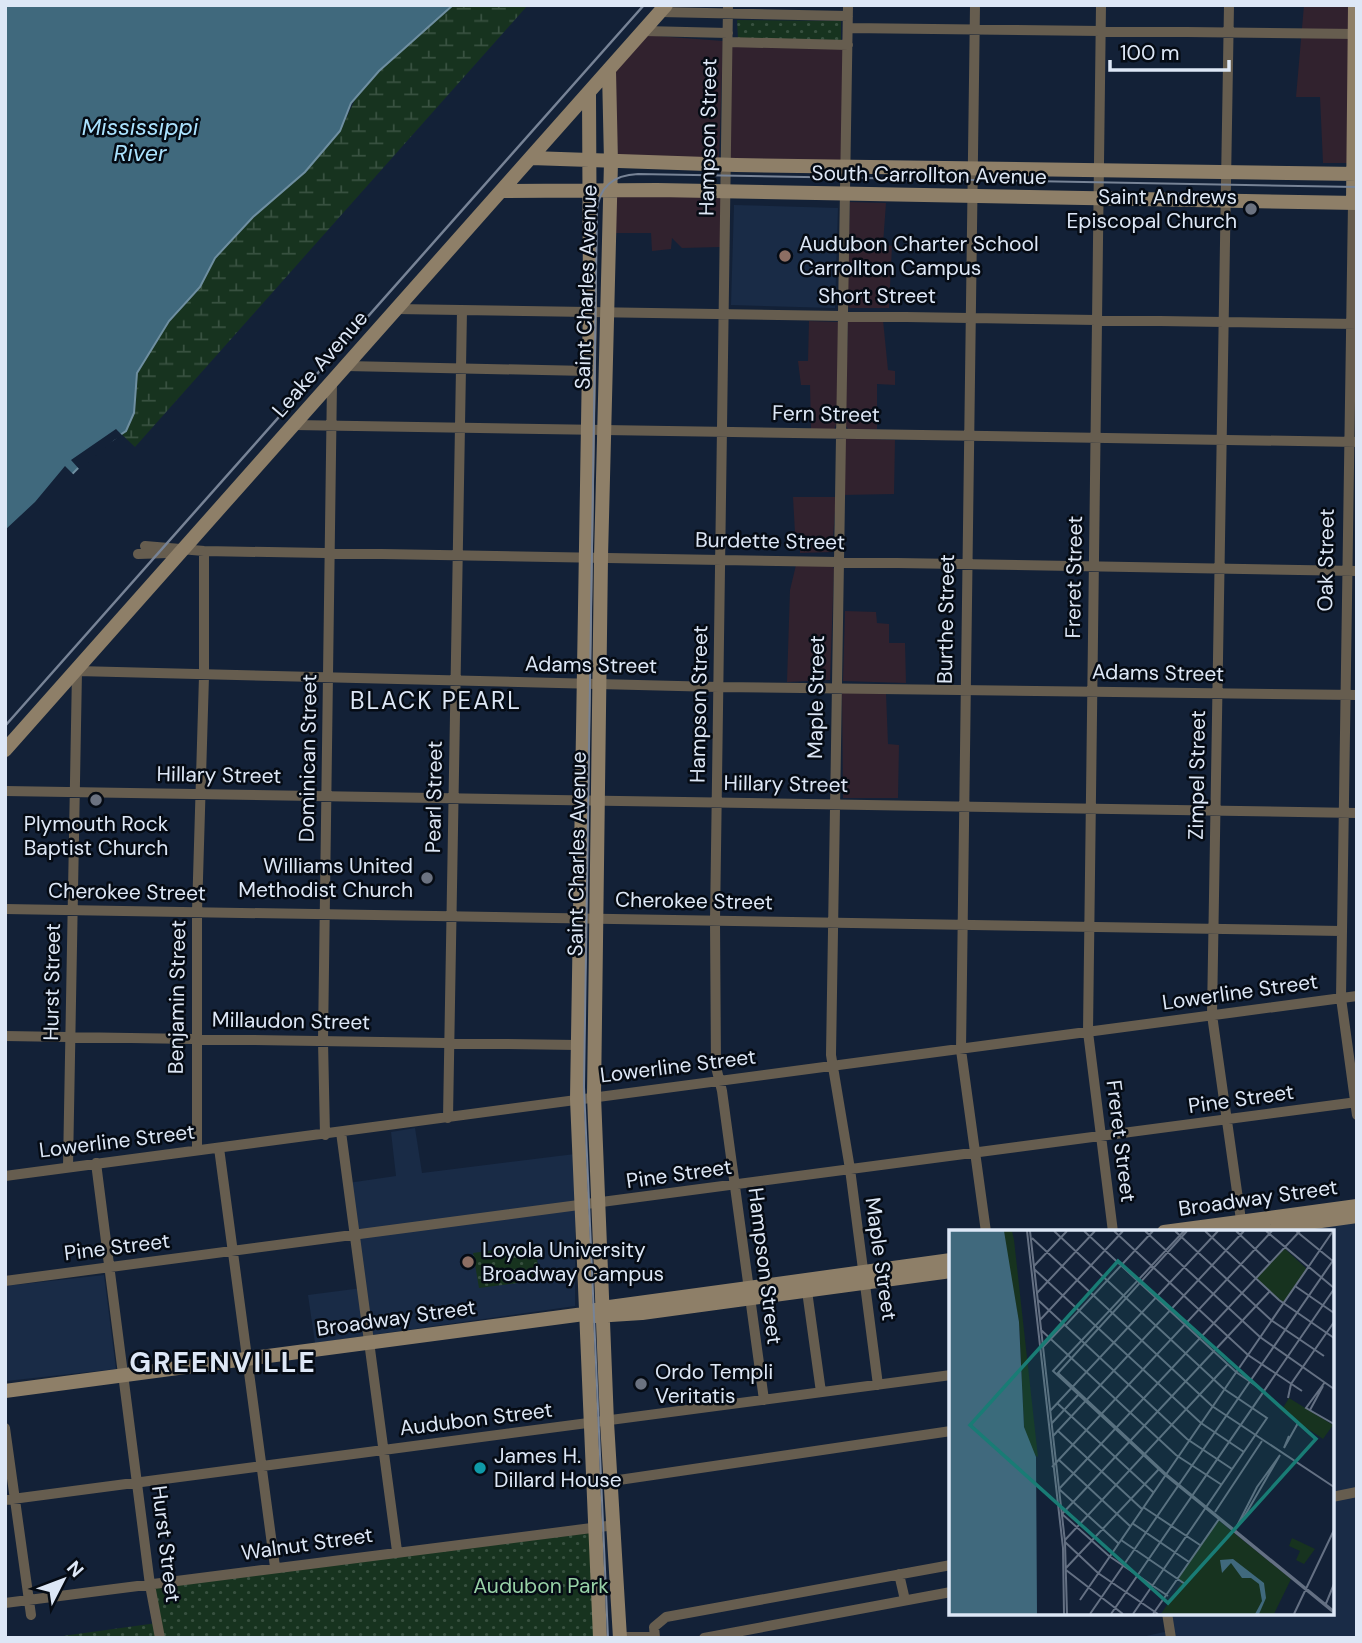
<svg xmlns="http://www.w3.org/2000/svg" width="1362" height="1643" font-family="'DM Sans',sans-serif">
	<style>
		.commercial { fill: #31222e }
		.built { fill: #192b46 }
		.wetland { fill: url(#wetland-marsh) }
		.park { fill: url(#park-dots) }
		.water { fill: #40697d; stroke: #6f8fa1; stroke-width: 2 }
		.pier { fill: #132137 }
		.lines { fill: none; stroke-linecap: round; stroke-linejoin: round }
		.street { stroke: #665d4f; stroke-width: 10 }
		.secondary { stroke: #8e7f68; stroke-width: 14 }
		.tram { stroke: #778396; stroke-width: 2 }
		.rail { stroke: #778396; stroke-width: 2.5 }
		.worship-dot { fill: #6b7280; stroke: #050b14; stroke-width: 2.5 }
		.education-dot { fill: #8d6e63; stroke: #050b14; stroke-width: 2.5 }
		.culture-dot { fill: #0f9aa8; stroke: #050b14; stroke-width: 2.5 }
		.labels { text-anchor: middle; stroke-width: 5; stroke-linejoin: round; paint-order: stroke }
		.street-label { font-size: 21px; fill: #dde7f6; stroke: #050b14 }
		.poi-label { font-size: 21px; fill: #dde7f6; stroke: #050b14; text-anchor: start }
		.park-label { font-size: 21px; fill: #98d2a7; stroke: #050b14 }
		.water-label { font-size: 23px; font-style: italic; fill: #abe2fe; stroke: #050b14 }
		.quarter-label { font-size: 24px; letter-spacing: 2px; fill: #dde7f6; stroke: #050b14 }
		.district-label { font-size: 28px; font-weight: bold; letter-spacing: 2px; fill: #dde7f6; stroke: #050b14 }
		.inset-road { fill: none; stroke: #647083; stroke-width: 2 }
		.view { fill: #197c75; fill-opacity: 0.15; stroke: #197c75; stroke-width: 3.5 }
		.inset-edge { fill: none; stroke: #dde7f6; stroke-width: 3.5 }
	</style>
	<defs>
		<pattern id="wetland-marsh" width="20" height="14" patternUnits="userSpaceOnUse" patternTransform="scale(1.75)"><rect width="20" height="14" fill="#17331f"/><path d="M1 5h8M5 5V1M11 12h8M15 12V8" fill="none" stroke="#385140"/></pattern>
		<pattern id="park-dots" width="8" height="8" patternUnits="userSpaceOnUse" patternTransform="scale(1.75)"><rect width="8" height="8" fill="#17331f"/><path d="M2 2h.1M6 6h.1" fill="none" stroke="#385140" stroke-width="1.8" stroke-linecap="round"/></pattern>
	</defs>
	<rect width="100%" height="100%" fill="#132137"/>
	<path class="commercial" d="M 1304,5 L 1349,5 L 1348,163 L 1323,163 L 1320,97 L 1296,97 Z
		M 644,35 L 723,41 L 719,162 L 618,158 L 613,73 Z
		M 847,41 L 845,167 L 727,165 L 730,46 Z
		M 722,195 L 720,247 L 682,248 L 672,238 L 671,249 L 652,251 L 651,233 L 612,233 L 615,197 Z
		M 850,202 L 886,203 L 883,244 L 892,246 L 889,308 L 850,308 L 847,305 Z
		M 853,319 L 883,320 L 888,370 L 895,371 L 895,385 L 877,384 L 877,429 L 848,429 L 845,425 L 848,322 Z
		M 809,321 L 838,322 L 838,419 L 834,430 L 811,430 L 810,385 L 801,385 L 798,361 L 808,361 Z
		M 843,438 L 895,440 L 894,494 L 841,495 Z
		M 793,497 L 836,497 L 832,552 L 800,553 L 800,533 L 795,533 Z
		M 796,565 L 832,565 L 834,569 L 830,680 L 787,682 L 790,590 Z
		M 845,611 L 876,612 L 877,623 L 889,624 L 889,643 L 905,643 L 906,683 L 843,681 Z
		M 842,692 L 886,693 L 888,744 L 899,745 L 898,798 L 843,798 Z"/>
	<path class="built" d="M 734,205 L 838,208 L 835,308 L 731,305 Z
		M 415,1128 L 422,1173 L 575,1154 L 575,1306 L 315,1343 L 308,1295 L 362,1288 L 348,1183 L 396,1176 L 391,1132 Z
		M 1357,1216 L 1357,1638 L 1137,1638 L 1169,1631 L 1167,1613 L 1332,1613 L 1332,1232 L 1243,1232 Z
		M 104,1275 L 116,1369 L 6,1381 L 5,1286 Z"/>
	<path class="wetland" d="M 443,5 L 528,5 L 135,447 L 116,429 L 122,374 L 219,248 L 340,131 L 362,85 Z"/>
	<path class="park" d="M 737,20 L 841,21 L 841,40 L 738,39 Z
		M 535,1244 L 540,1280 L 479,1288 L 473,1253 Z
		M 591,1529 L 595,1638 L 48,1638 L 157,1623 L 152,1587 Z"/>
	<path class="water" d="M 5,5 L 453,5 L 379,71 L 351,103 L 340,131 L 305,172 L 253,217 L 215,258 L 200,287 L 169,321 L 137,373 L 134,413 L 126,431 L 94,452 L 5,542 Z"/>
	<path class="pier" d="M 116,429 L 123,436 L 114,440 L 80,470 L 71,460 Z
		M 65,466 L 74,475 L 5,546 L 5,530 L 35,502 Z"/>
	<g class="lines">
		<path class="street" d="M 728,5 L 715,921 L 716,1067 L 722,1091 L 764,1400
			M 848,5 L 831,1055 L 850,1169 L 878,1385
			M 975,5 L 961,1050 L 986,1232
			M 1101,5 L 1088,1032 L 1113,1232
			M 1229,5 L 1212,1015 L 1242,1227
			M 660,12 L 848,16
			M 848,28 L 1357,34
			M 644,31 L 728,33
			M 728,42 L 848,45
			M 1353,203 L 1341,998 L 1357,1115
			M 396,309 L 1357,324
			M 346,366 L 588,371
			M 294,425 L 1357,442
			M 145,546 L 204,551 L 1357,571
			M 138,554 L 168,553
			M 5,791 L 1357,813
			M 5,909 L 1341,931
			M 5,1036 L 577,1045
			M 448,1118 L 462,310
			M 341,1132 L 397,1551
			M 325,1135 L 323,1041 L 332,382
			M 219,1148 L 275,1567
			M 197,1150 L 197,912 L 204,676 L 204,551
			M 96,1163 L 150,1585 L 160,1638
			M 68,1167 L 77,671 L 718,687 L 1357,695
			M 5,1176 L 1357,996
			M 5,1281 L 1357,1102
			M 807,1291 L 821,1392
			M 5,1428 L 31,1615
			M 612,1481 L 951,1431
			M 1332,1497 L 1357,1492
			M 5,1500 L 951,1375
			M 899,1574 L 905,1600
			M 5,1603 L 615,1525
			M 1167,1613 L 1171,1638
			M 620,1637 L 655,1637
			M 655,1638 L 654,1627 L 666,1617 L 951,1565
			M 704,1638 L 951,1592"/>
		<path class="secondary" d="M 609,71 L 611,162 L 601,557 L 594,1096 L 607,1422 L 620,1638
			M 589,94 L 590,301 L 577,1099 L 600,1638
			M 531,158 L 736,165 L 1357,174
			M 502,191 L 657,190 L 1357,203
			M 1353,203 L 1355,5
			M 5,750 L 666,5
			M 1164,1232 L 1357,1206
			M 1242,1232 L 1357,1216
			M 595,1316 L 642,1313 L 951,1271
			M 5,1391 L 584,1314 L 602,1308 L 951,1260"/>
		<path class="tram" d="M 608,1638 L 584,1087 L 597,211 C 599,186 614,175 638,174 L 1357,187"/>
		<path class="rail" d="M 5,726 L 644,5"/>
	</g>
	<g class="worship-dot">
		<circle cx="1251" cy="209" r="7"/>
		<circle cx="96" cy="800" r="7"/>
		<circle cx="427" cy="878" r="7"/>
		<circle cx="641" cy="1384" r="7"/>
	</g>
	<g class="education-dot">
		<circle cx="785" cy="256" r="7"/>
		<circle cx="468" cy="1262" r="7"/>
	</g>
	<circle class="culture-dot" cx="480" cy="1468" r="7"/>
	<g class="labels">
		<g class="street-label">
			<text transform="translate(708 137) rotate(-89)" y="7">Hampson Street</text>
			<text transform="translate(929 175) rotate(1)" y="7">South Carrollton Avenue</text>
			<text transform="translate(586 287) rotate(-88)" y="7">Saint Charles Avenue</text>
			<text x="877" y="303">Short Street</text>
			<text transform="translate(320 364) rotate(-49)" y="7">Leake Avenue</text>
			<text transform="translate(826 414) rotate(1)" y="7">Fern Street</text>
			<text transform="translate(770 541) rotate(1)" y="7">Burdette Street</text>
			<text transform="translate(1326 560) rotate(-89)" y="7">Oak Street</text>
			<text transform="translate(1074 577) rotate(-89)" y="7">Freret Street</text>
			<text transform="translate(946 619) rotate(-89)" y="7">Burthe Street</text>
			<text transform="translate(591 665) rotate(1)" y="7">Adams Street</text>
			<text transform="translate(1158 673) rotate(1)" y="7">Adams Street</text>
			<text transform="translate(816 697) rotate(-89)" y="7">Maple Street</text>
			<text transform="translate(699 704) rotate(-89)" y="7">Hampson Street</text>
			<text transform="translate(308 758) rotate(-89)" y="7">Dominican Street</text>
			<text transform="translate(219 775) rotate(1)" y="7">Hillary Street</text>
			<text transform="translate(1197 775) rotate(-89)" y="7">Zimpel Street</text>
			<text transform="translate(786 784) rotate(1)" y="7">Hillary Street</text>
			<text transform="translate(434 797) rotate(-89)" y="7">Pearl Street</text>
			<text transform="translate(577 854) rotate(-89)" y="7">Saint Charles Avenue</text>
			<text transform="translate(127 892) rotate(1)" y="7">Cherokee Street</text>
			<text transform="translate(694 901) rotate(1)" y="7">Cherokee Street</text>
			<text transform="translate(52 982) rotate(-89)" y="7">Hurst Street</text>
			<text transform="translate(1240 992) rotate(-8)" y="7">Lowerline Street</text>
			<text transform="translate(177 997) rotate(-89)" y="7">Benjamin Street</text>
			<text transform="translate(291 1021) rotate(1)" y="7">Millaudon Street</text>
			<text transform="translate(678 1066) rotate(-7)" y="7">Lowerline Street</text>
			<text transform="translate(1241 1099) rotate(-8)" y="7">Pine Street</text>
			<text transform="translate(117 1141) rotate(-7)" y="7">Lowerline Street</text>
			<text transform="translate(1121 1141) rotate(83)" y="7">Freret Street</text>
			<text transform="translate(679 1174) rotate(-8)" y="7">Pine Street</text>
			<text transform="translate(1258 1198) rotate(-8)" y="7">Broadway Street</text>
			<text transform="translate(117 1247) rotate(-7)" y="7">Pine Street</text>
			<text transform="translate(881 1259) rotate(82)" y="7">Maple Street</text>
			<text transform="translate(765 1266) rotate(83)" y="7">Hampson Street</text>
			<text transform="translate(396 1318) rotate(-8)" y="7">Broadway Street</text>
			<text transform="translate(476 1419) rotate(-7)" y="7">Audubon Street</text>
			<text transform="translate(166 1544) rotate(83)" y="7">Hurst Street</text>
			<text transform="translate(307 1544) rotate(-8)" y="7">Walnut Street</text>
		</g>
		<g class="poi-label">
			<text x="1237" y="204" text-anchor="end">Saint Andrews<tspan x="1237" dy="24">Episcopal Church</tspan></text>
			<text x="799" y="251">Audubon Charter School<tspan x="799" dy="24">Carrollton Campus</tspan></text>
			<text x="96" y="831" text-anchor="middle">Plymouth Rock<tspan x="96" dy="24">Baptist Church</tspan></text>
			<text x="413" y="873" text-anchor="end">Williams United<tspan x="413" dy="24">Methodist Church</tspan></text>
			<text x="482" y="1257">Loyola University<tspan x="482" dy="24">Broadway Campus</tspan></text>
			<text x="655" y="1379">Ordo Templi<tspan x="655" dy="24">Veritatis</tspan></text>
			<text x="494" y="1463">James H.<tspan x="494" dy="24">Dillard House</tspan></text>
		</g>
		<g class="park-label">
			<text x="541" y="1593">Audubon Park</text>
		</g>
		<g class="water-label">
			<text x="140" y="135">Mississippi<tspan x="140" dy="26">River</tspan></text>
		</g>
		<g class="quarter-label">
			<text x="436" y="709">BLACK PEARL</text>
		</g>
		<g class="district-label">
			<text x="223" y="1372">GREENVILLE</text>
		</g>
	</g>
	<g transform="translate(949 1230)">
		<rect width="385" height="385" fill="#132137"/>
		<path d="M 53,1 L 63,1 L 65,10 L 89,227 L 79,221 L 75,196 L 70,92 Z" fill="#17331f"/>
		<path d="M 335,18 L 358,39 L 334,73 L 307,48 Z" fill="#17331f"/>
		<path d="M 340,168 L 384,195 L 374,209 L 332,181 ZM 269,290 L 342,349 L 325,384 L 212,384 L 233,352 L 229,349 ZM 343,308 L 366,319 L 355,334 L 347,330 L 351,321 L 340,316 Z" fill="#17331f"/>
		<path d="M 0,1 L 55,1 L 70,92 L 75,197 L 87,227 L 88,384 L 0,384 ZM 284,329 L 315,353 L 317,368 L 310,384 L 306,384 L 313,371 L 310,354 L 302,348 L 293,348 L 282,333 L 273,343 L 271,330 Z" fill="#40697d"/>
		<path class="inset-road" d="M 78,1 L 114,318 L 115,384M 81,1 L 116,312 L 118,384M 105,1 L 275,159 L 318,188 L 184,384M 135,1 L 192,54M 165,1 L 299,125 L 353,161M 196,1 L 311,107 L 385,159M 226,1 L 322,90 L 375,126M 235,1 L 104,141 L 216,245 L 385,383M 238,1 L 109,143 L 217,244 L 385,381M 256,1 L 330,70 L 385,108M 287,1 L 321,33M 317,1 L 385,58M 347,1 L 385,32M 83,8 L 263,176 L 385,257M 85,36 L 118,1M 85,39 L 252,193 L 295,222M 192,54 L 287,142 L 316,162M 346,56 L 385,83M 88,63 L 146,1M 89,70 L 238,209 L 283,239M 91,90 L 174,1M 116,96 L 204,1M 92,100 L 227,225 L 273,255M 94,117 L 115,95M 376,152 L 357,178 L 385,194M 339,168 L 342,154 L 385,92M 108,173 L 204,262M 361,180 L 374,156M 101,181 L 269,1M 103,193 L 130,164M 108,200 L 193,279M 104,206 L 295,1M 340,206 L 335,218 L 349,193M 331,225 L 292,292 L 289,294 L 308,257 ZM 110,230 L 181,296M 103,237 L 323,1M 110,259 L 351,1M 110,259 L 169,313M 194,277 L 251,315M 266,282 L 313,211M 183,293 L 240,332M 116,310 L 279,134M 172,310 L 236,354M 116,312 L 149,343 L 209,384M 117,338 L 210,239M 117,340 L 174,384M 219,366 L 160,326 L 113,284 L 321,61M 131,370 L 384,1M 376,376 L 385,354M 141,384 L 385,29M 162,384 L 385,59M 204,384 L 270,289M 345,384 L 385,300"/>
		<path class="view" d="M 169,31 L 367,209 L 219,373 L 21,195 Z"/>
		<rect width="385" height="385" class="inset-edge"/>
	</g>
	<rect width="1362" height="1643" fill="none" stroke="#dde7f6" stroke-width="14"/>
	<g transform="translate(63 1580) rotate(48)" stroke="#050b14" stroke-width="5" paint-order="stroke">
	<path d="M0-5L12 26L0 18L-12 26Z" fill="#dde7f6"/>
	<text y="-10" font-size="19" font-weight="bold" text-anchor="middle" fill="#dde7f6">N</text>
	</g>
	<path d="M1110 60v10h119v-10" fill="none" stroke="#dde7f6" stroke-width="3.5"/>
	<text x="1120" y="60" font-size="21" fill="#dde7f6" stroke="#050b14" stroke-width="5" paint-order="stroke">100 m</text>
</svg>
